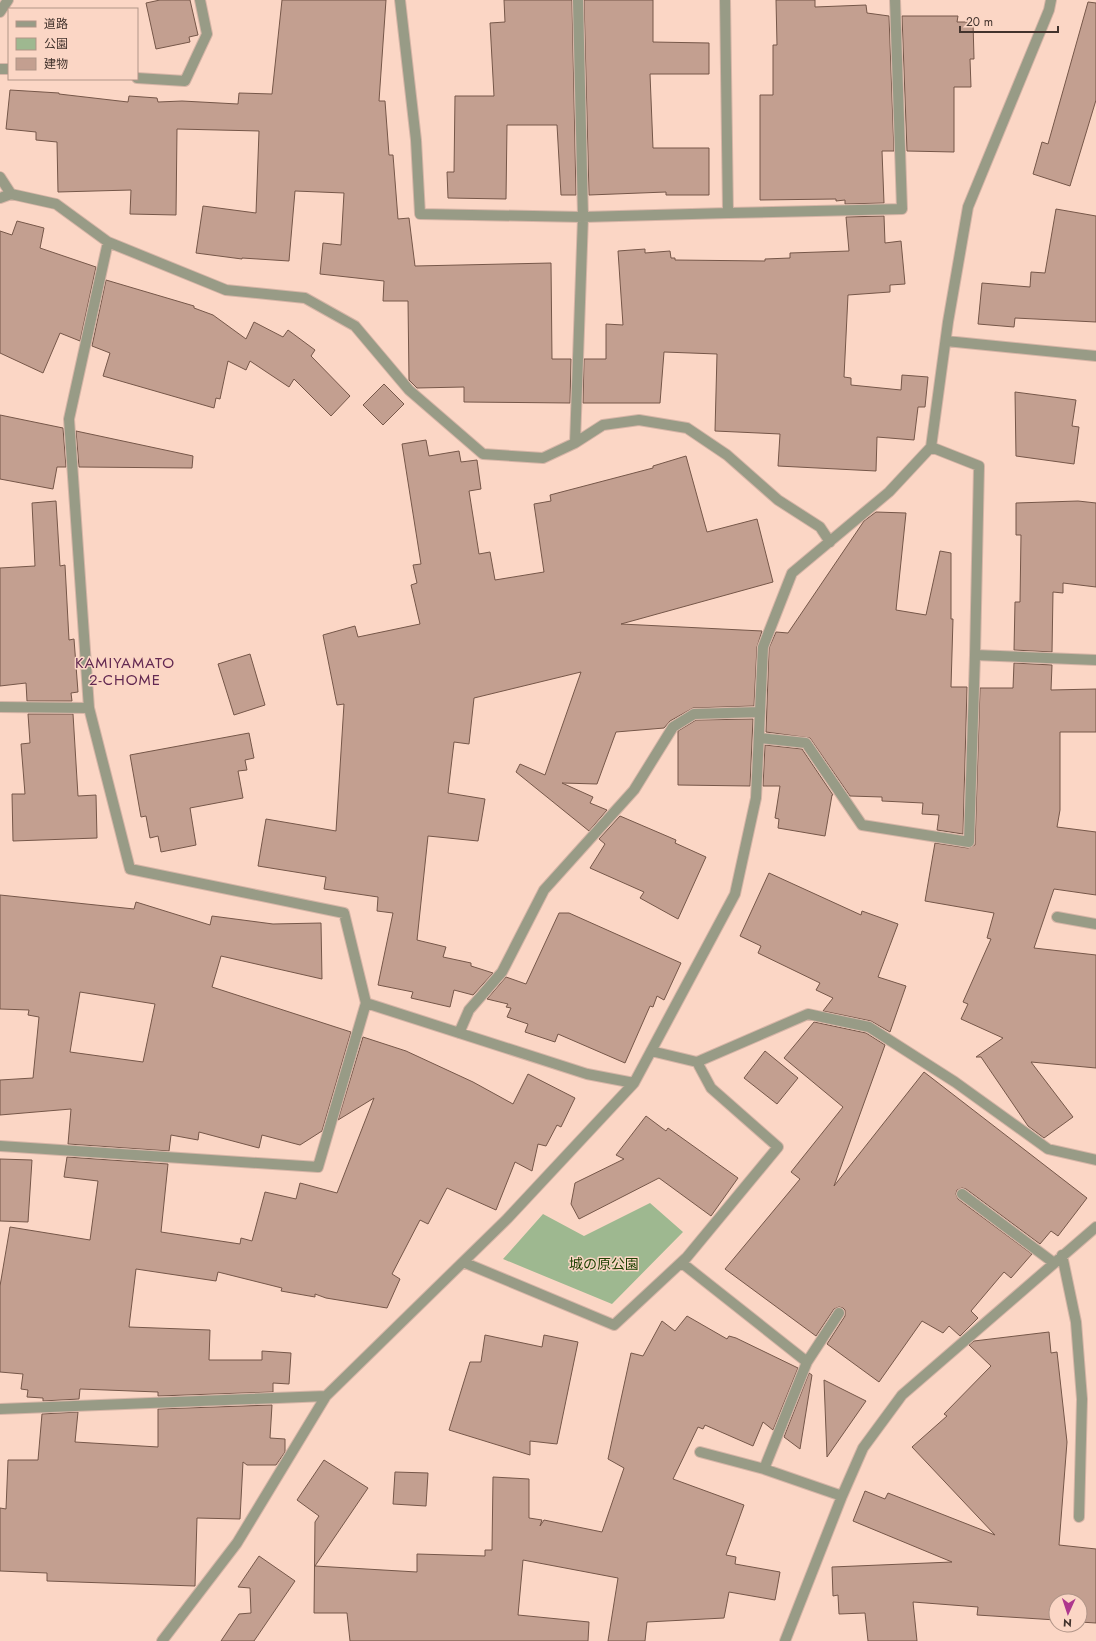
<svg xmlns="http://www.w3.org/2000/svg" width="1096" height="1641" font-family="Jost,'Noto Sans JP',sans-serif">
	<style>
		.green { fill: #9eb890 }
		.building { fill: #c39f90; stroke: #765749; fill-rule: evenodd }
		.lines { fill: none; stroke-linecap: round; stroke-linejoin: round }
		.street-casing { stroke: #d6b5a7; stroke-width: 12 }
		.street { stroke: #989b86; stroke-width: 10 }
		.labels { text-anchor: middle; stroke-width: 3; stroke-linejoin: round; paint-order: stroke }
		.park-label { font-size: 14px; fill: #204304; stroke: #fbd6c5 }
		.neighbourhood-label { font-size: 15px; letter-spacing: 1px; fill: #622851; stroke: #fbd6c5 }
	</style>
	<rect width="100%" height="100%" fill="#fbd6c5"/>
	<path class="green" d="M 650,1203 L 683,1232 L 612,1304 L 503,1259 L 543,1214 L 584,1236 Z"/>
	<path class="building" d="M 160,0 L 190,0 L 198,35 L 189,37 L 190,42 L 156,49 L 146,3 Z
		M 282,0 L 386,0 L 379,101 L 385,101 L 389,155 L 393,155 L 398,219 L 409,218 L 415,266 L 551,263 L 552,359 L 571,359 L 570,403 L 464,402 L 464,387 L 417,388 L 409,380 L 408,301 L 383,301 L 384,281 L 320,274 L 323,243 L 341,245 L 344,193 L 295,191 L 289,261 L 242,258 L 242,259 L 196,253 L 203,206 L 256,213 L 259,131 L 177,129 L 176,215 L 130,214 L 131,190 L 58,192 L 57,142 L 36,140 L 36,132 L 6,129 L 10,90 L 59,93 L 59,94 L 128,102 L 129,96 L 157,98 L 158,102 L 182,101 L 238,104 L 239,93 L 272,94 Z
		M 504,0 L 572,0 L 576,195 L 561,195 L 557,125 L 507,125 L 506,199 L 448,198 L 447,172 L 454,172 L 455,96 L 494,96 L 490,23 L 505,22 Z
		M 584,0 L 653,0 L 653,42 L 709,43 L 709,74 L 650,74 L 653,148 L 709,148 L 709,195 L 666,195 L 666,192 L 589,195 Z
		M 776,0 L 815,0 L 815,7 L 866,5 L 867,13 L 889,16 L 894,151 L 882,151 L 884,203 L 845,204 L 845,200 L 836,201 L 836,199 L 760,200 L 760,95 L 773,95 L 773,45 L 777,45 Z
		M 1088,2 L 1096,3 L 1096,100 L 1070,186 L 1033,174 L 1042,142 L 1048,144 Z
		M 902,16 L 958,16 L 957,22 L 973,22 L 974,59 L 970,59 L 971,87 L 954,87 L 954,152 L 907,151 Z
		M 1056,209 L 1096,216 L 1096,322 L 1015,318 L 1014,327 L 978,324 L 982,283 L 1030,287 L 1031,272 L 1045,273 Z
		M 884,216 L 885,243 L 901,241 L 905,284 L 890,285 L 890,292 L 848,295 L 844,377 L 851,378 L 851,385 L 901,390 L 902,375 L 928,377 L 925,407 L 918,407 L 914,440 L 877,437 L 876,471 L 778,466 L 780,434 L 715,431 L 717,354 L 664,352 L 660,403 L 583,403 L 584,359 L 606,359 L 606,324 L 623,325 L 618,251 L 645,249 L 645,253 L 670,251 L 671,258 L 675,258 L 675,260 L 765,261 L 765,259 L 790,258 L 790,253 L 849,251 L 846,217 Z
		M 17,221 L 44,228 L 40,248 L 96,267 L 80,341 L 60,333 L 43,373 L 0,353 L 0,231 L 12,235 Z
		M 106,280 L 194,306 L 194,308 L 213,315 L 246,339 L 254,322 L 283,337 L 288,330 L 315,350 L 311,356 L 350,396 L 331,416 L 294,379 L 289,387 L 250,361 L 246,370 L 228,361 L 220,399 L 216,398 L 214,408 L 103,376 L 110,353 L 92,346 Z
		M 384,384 L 404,404 L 383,425 L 363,405 Z
		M 1015,392 L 1076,400 L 1072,426 L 1079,427 L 1074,464 L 1016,456 Z
		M 0,415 L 63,428 L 66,467 L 57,467 L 53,489 L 0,479 Z
		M 76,431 L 193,456 L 192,468 L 79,467 Z
		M 426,440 L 429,456 L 459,451 L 461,462 L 477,460 L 481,489 L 469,491 L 479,554 L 490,552 L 495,580 L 544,572 L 534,504 L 551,501 L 550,495 L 653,468 L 653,466 L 686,456 L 707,532 L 757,519 L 773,582 L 621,624 L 762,631 L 757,647 L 754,706 L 693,708 L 670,721 L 664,728 L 616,732 L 597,784 L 562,783 L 593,797 L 590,803 L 607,810 L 589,831 L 516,772 L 520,764 L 545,775 L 581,672 L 474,698 L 469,744 L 454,742 L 448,793 L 485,799 L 478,841 L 428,836 L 417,940 L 446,947 L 443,957 L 471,963 L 471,966 L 493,973 L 473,995 L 454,990 L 450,1007 L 411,998 L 413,992 L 378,985 L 393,913 L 377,911 L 378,897 L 324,889 L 326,877 L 258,866 L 266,819 L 336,831 L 344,704 L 337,705 L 323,635 L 355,626 L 358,637 L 420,624 L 411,585 L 417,583 L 413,565 L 421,564 L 402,444 Z
		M 56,501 L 60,566 L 65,565 L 69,640 L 74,639 L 78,692 L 71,693 L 72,701 L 27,701 L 26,683 L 0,686 L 0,568 L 35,566 L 32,503 Z
		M 1078,501 L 1096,503 L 1096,587 L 1063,583 L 1063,593 L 1053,592 L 1052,652 L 1014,650 L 1015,602 L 1020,602 L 1021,535 L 1016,535 L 1016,503 Z
		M 876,512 L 906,513 L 896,610 L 926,615 L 940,551 L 951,553 L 951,619 L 953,619 L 951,687 L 967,687 L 963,834 L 937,830 L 939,815 L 922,814 L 923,803 L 882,801 L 882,797 L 850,796 L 810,738 L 766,732 L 769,648 L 776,632 L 788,633 L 864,521 Z
		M 250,654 L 265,705 L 234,715 L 218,664 Z
		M 1014,663 L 1052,665 L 1051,690 L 1096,689 L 1096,732 L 1060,732 L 1060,810 L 1057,827 L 1096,832 L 1096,895 L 1054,889 L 1034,948 L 1096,955 L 1096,1068 L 1031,1062 L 1073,1117 L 1044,1138 L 1028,1126 L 981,1057 L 976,1057 L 1003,1038 L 961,1019 L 968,1004 L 963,1002 L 991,939 L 987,938 L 994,913 L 925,901 L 935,843 L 968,848 L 975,845 L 980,688 L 1013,688 Z
		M 28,714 L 73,714 L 78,796 L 96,795 L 97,838 L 13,841 L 12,794 L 25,794 L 21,744 L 30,743 Z
		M 753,719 L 750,786 L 678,785 L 678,731 L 696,720 Z
		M 249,733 L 254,758 L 245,760 L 247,770 L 238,771 L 243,798 L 190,808 L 196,845 L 161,852 L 158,836 L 150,838 L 146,816 L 141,817 L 130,755 Z
		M 765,745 L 802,749 L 833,795 L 832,795 L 825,836 L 778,828 L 779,819 L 775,818 L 780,786 L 763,786 Z
		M 620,816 L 676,840 L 675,843 L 706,857 L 678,919 L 640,898 L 644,892 L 590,868 L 605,844 L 599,839 Z
		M 769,873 L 861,915 L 862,911 L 898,924 L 878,977 L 906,986 L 890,1032 L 871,1021 L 823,1011 L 833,998 L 816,990 L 820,983 L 758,953 L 761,946 L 740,936 Z
		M 0,895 L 134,909 L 136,902 L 210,925 L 212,916 L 273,924 L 321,923 L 322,979 L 221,956 L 212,987 L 351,1032 L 322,1131 L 300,1145 L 262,1135 L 259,1148 L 199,1132 L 198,1140 L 171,1135 L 169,1151 L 68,1144 L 71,1109 L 0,1115 L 0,1080 L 33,1078 L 39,1017 L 28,1015 L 29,1010 L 0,1009 ZM 80,992 L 155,1004 L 143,1062 L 70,1052 Z
		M 559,913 L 569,913 L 681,963 L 664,1000 L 657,996 L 653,1007 L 650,1006 L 625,1063 L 558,1034 L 555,1042 L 525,1032 L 528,1024 L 507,1017 L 511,1008 L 506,1007 L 508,1004 L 487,999 L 506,977 L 526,984 Z
		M 814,1022 L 866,1033 L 885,1045 L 834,1186 L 924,1072 L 1087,1198 L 1058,1236 L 1051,1231 L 1040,1244 L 966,1189 L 962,1188 L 957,1190 L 956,1194 L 958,1199 L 1032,1254 L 1011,1278 L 1004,1272 L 971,1311 L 978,1318 L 960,1336 L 949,1326 L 943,1333 L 922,1321 L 879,1382 L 827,1344 L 845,1316 L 845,1310 L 843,1308 L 839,1307 L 834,1309 L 816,1336 L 725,1269 L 800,1179 L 791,1172 L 843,1107 L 784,1058 Z
		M 363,1037 L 406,1051 L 473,1082 L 513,1104 L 528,1074 L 575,1098 L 561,1127 L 557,1125 L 546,1146 L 538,1144 L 532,1171 L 515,1162 L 496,1210 L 447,1188 L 428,1224 L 420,1220 L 392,1274 L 400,1279 L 387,1308 L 326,1298 L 315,1294 L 315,1297 L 281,1291 L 282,1288 L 218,1272 L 216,1281 L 136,1269 L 129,1327 L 210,1330 L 209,1360 L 262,1360 L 262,1351 L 291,1353 L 289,1384 L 273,1383 L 273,1392 L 158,1396 L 158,1392 L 80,1389 L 79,1399 L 43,1401 L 43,1398 L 27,1397 L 28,1390 L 21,1389 L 23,1374 L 0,1372 L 0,1286 L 10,1227 L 90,1240 L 98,1181 L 64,1177 L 67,1157 L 168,1164 L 161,1232 L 240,1244 L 241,1238 L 252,1241 L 265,1192 L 296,1199 L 300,1183 L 337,1193 L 374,1098 L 338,1120 Z
		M 765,1051 L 798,1078 L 777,1104 L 744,1078 Z
		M 646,1116 L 666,1131 L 668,1128 L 738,1178 L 711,1216 L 659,1178 L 579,1219 L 571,1204 L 575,1183 L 624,1159 L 616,1155 Z
		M 0,1159 L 32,1160 L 28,1222 L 0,1221 Z
		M 687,1316 L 727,1339 L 729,1336 L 736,1338 L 798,1368 L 773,1430 L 763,1422 L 753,1446 L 705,1425 L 703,1429 L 698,1427 L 673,1479 L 744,1505 L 726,1555 L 736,1557 L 735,1564 L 780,1572 L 775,1600 L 729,1592 L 724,1618 L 647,1622 L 645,1641 L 608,1641 L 618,1578 L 523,1560 L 518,1615 L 589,1622 L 588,1641 L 350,1641 L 347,1613 L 314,1613 L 315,1522 L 319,1516 L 297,1500 L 324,1460 L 368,1488 L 315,1566 L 417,1572 L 417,1554 L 485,1556 L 485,1550 L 492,1550 L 493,1477 L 529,1479 L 529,1518 L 542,1520 L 540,1526 L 544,1520 L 602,1532 L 624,1468 L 608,1459 L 631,1353 L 643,1356 L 662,1321 L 675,1331 Z
		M 1049,1332 L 1051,1353 L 1057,1352 L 1067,1442 L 1059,1545 L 1096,1549 L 1096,1623 L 1080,1622 L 1080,1601 L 1056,1601 L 1056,1620 L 977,1615 L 978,1607 L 913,1602 L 917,1641 L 868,1641 L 865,1613 L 839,1614 L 838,1595 L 833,1596 L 832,1567 L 952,1562 L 853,1521 L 865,1491 L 885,1499 L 888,1493 L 995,1535 L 912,1447 L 947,1416 L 944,1414 L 991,1366 L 969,1345 L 974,1341 Z
		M 485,1335 L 542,1347 L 544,1335 L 578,1342 L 557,1444 L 530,1441 L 530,1455 L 449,1430 L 470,1362 L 481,1362 Z
		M 809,1373 L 812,1375 L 800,1449 L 784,1437 Z
		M 824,1380 L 866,1401 L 827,1457 Z
		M 272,1405 L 270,1438 L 285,1439 L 285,1452 L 276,1465 L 247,1465 L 243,1462 L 240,1519 L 197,1518 L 195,1586 L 47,1581 L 47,1573 L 0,1571 L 0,1508 L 6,1509 L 8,1460 L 38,1460 L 42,1414 L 78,1412 L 75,1442 L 158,1447 L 158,1409 Z
		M 395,1472 L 428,1473 L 426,1506 L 393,1504 Z
		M 259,1556 L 295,1581 L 254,1641 L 221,1641 L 239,1614 L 251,1613 L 250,1588 L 238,1587 Z"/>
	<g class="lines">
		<g class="street-casing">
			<path id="street" d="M 578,0 L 583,217 L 728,213 L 725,0
				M 0,12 L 8,0
				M 0,69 L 9,69
				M 137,78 L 185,81 L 207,34 L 200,0
				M 0,177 L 11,194
				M 0,198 L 11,194 L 56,204 L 108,242 L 226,290 L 305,298 L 355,326 L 409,390 L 483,454 L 543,458 L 575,443 L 583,217 L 420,214 L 416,140 L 400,0
				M 728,213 L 902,209 L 895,0
				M 108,242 L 69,419 L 89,708 L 130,869 L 344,913 L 366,1003 L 587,1074 L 634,1083
				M 946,341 L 1096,356
				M 575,443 L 603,425 L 639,420 L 687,428 L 727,455 L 778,500 L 820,527 L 830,542
				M 931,447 L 979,466 L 975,655
				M 0,707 L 89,708
				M 759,738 L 806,743 L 862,825 L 969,842 L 975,655 L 1096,660
				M 1057,917 L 1096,924
				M 459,1033 L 469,1010 L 502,972 L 544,890 L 634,790 L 673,727 L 694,714 L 760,712
				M 651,1051 L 697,1062 L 808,1014 L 869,1027 L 955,1082 L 1048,1149 L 1096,1160
				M 697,1062 L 711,1088 L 778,1147 L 682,1263 L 807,1362 L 764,1469 L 842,1496
				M 0,1146 L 318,1167 L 366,1003
				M 962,1194 L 1054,1263
				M 1062,1255 L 1076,1322 L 1082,1399 L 1079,1517
				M 463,1262 L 614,1325 L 686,1258
				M 807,1362 L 839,1313
				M 0,1409 L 326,1396
				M 700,1452 L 764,1469
				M 162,1641 L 237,1543 L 326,1396 L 507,1219 L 634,1083 L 735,894 L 756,798 L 763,647 L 792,573 L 889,492 L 931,447 L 948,322 L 968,207 L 1049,10 L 1051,0
				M 785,1641 L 842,1496 L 863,1448 L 902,1395 L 1096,1227"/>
		</g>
		<use href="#street" class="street"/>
	</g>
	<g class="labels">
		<g class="park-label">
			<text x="604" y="1269">城の原公園</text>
		</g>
		<g class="neighbourhood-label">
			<text x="125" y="668">KAMIYAMATO<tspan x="125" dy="17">2-CHOME</tspan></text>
		</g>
	</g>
	<rect x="8" y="8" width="130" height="72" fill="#fbd6c5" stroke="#b19588"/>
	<rect x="16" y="21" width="20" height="6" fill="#989b86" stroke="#b19588"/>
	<text x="44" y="28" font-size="12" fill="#42332d">道路</text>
	<rect x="16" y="38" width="20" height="12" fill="#9eb890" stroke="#b19588"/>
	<text x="44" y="48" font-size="12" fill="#42332d">公園</text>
	<rect x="16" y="58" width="20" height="12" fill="#c39f90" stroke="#b19588"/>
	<text x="44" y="68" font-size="12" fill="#42332d">建物</text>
	<g transform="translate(1068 1613) rotate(183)"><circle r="19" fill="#fbd6c5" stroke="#b19588"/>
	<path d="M0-3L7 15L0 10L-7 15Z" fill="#ae378d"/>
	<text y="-6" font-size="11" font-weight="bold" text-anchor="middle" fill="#42332d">N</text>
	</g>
	<path d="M960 26v6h98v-6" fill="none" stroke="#42332d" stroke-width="2"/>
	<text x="966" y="26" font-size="12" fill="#42332d" stroke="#fbd6c5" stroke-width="3" paint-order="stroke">20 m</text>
</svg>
